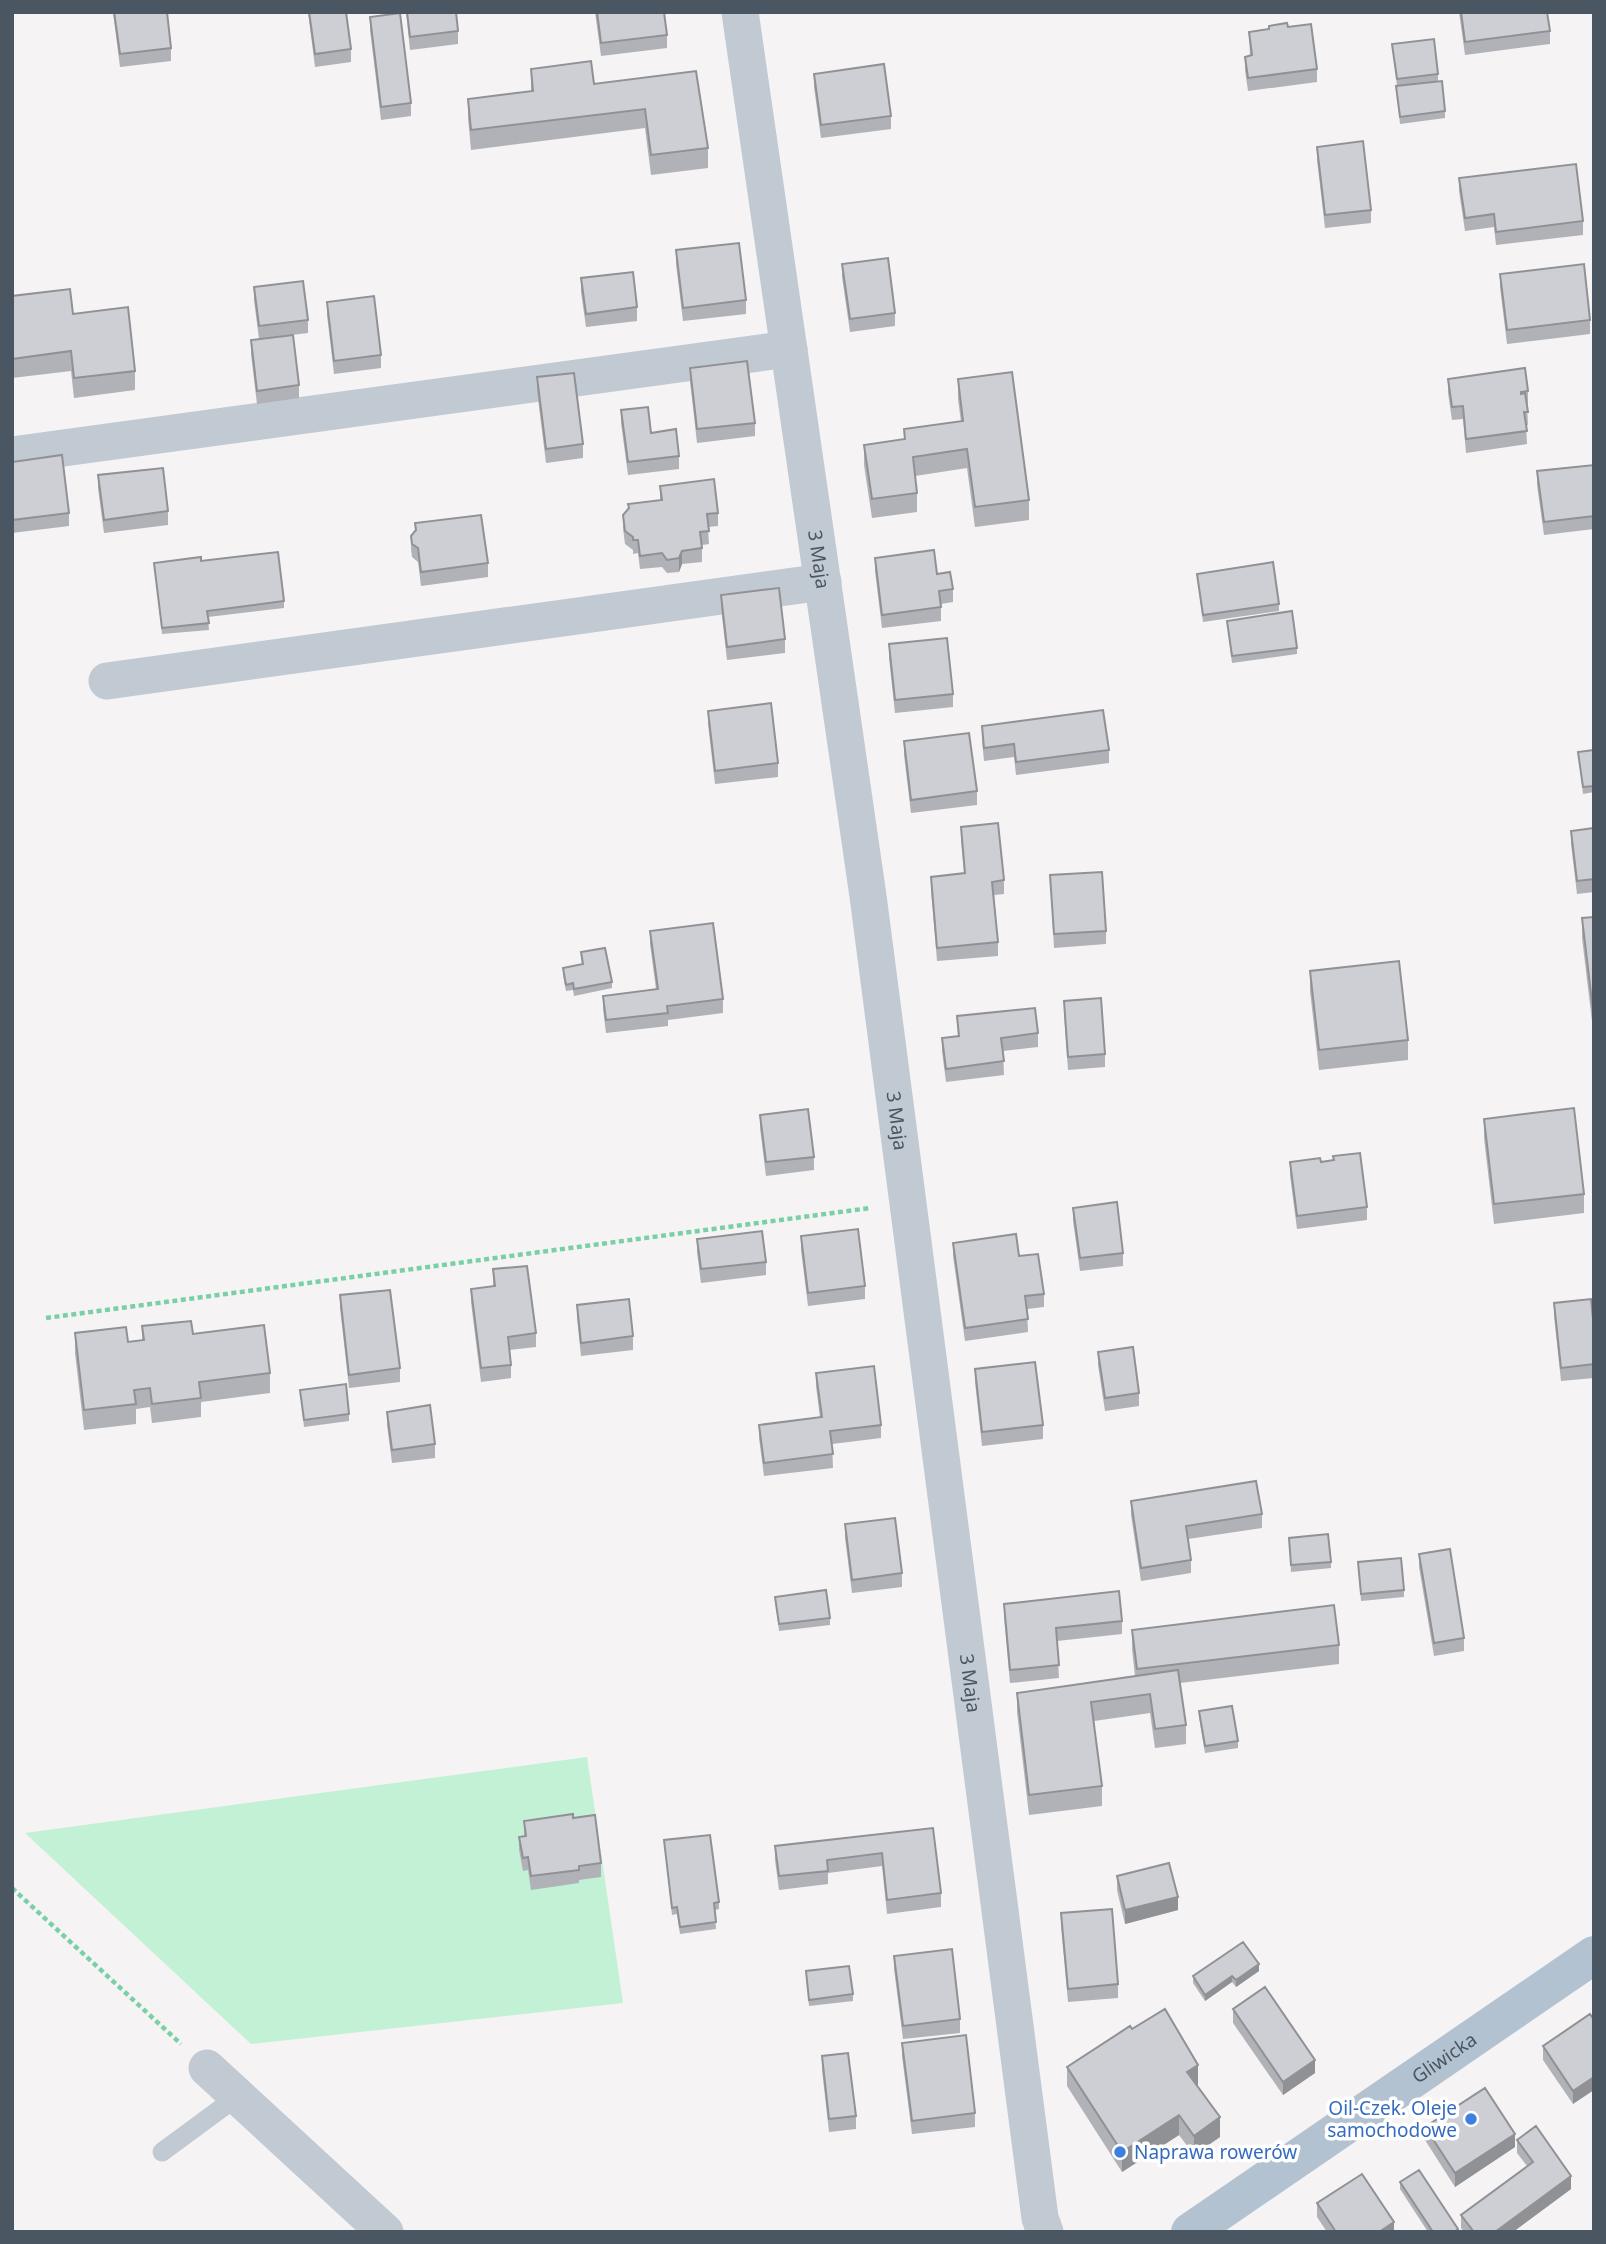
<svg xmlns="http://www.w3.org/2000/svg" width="1606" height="2244" font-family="'Noto Sans',sans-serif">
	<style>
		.green { fill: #c3f1d5 }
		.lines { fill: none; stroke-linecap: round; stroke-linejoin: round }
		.path { stroke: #7ad0a6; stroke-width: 4.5; stroke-dasharray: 5 3.5; stroke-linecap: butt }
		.service { stroke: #c1cad2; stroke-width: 19 }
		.minor { stroke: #c1cad2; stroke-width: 37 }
		.primary { stroke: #b3c2d1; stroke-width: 38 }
		.wall { fill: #b0b2b7 }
		.shaded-wall { fill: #909195 }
		.building { fill: #cdcfd5; stroke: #909195; stroke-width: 2 }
		.shop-dot { fill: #3f7fe0; stroke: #fff; stroke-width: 2.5 }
		.labels { text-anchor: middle; stroke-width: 7; stroke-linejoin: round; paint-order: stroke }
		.street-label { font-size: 19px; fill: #4a5661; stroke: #fff }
		.shop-label { font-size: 19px; fill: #366cbe; stroke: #fff; text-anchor: end }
	</style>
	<rect width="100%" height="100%" fill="#f5f3f3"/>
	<path class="green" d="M 587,1757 L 623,2003 L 251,2044 L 25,1833 Z"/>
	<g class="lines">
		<path class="path" d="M 46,1318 L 870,1208
			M 12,1888 L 181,2044"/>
		<path class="service" d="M 162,2152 L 238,2096"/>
		<g class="minor">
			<path id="s1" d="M 740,12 L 868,896 L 1040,2218 L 1045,2232"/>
			<path d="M 12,455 L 789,349"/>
			<path d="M 107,681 L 823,582"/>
			<path d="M 207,2068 L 385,2232"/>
		</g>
		<path class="primary" id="s2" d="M 1190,2232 L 1594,1955"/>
	</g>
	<path class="wall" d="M 113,12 L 167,12 L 171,48 L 171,61 L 120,67 Z
		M 308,12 L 346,12 L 351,49 L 351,62 L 315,67 Z
		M 406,12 L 456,12 L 458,31 L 458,44 L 410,50 Z
		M 595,12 L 664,12 L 667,35 L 667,48 L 601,56 Z
		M 1459,12 L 1547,12 L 1550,31 L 1550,44 L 1465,55 Z
		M 370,17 L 411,103 L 411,116 L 381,120 L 370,30 Z
		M 1288,27 L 1317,69 L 1317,82 L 1248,91 L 1245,70 L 1245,57 L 1250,56 L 1249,32 Z
		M 1392,44 L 1438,74 L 1438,81 L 1397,86 Z
		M 531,69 L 594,84 L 696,71 L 708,148 L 708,168 L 651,175 L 645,128 L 471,150 L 468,118 L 468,99 L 531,91 Z
		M 814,74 L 891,116 L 891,129 L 821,138 L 814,87 Z
		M 1396,86 L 1445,111 L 1445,118 L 1400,124 Z
		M 1317,147 L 1371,210 L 1371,223 L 1325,228 L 1317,160 Z
		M 1459,178 L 1583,221 L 1583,235 L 1496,245 L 1494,227 L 1465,231 L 1459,191 Z
		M 676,250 L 746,300 L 746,314 L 683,321 L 676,264 Z
		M 842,264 L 895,313 L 895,326 L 850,332 L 842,277 Z
		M 1500,274 L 1590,320 L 1590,334 L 1507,344 L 1500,287 Z
		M 581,278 L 637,307 L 637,321 L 586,327 L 581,292 Z
		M 254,287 L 308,320 L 308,333 L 259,339 L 254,300 Z
		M 12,296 L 73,314 L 135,371 L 135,390 L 74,398 L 71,371 L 12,378 Z
		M 327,302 L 381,355 L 381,368 L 334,374 L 327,315 Z
		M 251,340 L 299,385 L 299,398 L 257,404 L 251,354 Z
		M 690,368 L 755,423 L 755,436 L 697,443 L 690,381 Z
		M 537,377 L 583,444 L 583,458 L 546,463 L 537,391 Z
		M 958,379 L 1029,500 L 1029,520 L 975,527 L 967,468 L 915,476 L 917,493 L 917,512 L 872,518 L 864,465 L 864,445 L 904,440 L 904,429 L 961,422 L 958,399 Z
		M 1448,379 L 1528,391 L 1528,404 L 1527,405 L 1528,425 L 1526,425 L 1527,444 L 1466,453 L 1463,419 L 1452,420 L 1448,393 Z
		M 621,410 L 679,456 L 679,469 L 628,475 L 621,423 Z
		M 12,462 L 69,513 L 69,526 L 12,533 Z
		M 1594,465 L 1594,529 L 1544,535 L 1537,485 L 1537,471 Z
		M 98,475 L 168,511 L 168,525 L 104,533 L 98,488 Z
		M 660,486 L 718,513 L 718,526 L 708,527 L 709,544 L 702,545 L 702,562 L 682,564 L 679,572 L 667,573 L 662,567 L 640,569 L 638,553 L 633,554 L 633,550 L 625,544 L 623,528 L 623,515 L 660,500 Z
		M 415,523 L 488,563 L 488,577 L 421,586 L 418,562 L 412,557 L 411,549 L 411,536 L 415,532 Z
		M 875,558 L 937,574 L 953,589 L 953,602 L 941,604 L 941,621 L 882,628 L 875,571 Z
		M 201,561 L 284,601 L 284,608 L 208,617 L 209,630 L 162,634 L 154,563 Z
		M 1197,574 L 1279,604 L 1279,611 L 1203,622 Z
		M 721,595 L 785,639 L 785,653 L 727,660 L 721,608 Z
		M 1227,621 L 1297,648 L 1297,654 L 1232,663 Z
		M 889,644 L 953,694 L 953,707 L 895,713 L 889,658 Z
		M 708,711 L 778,763 L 778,777 L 715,784 L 708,724 Z
		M 982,726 L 1109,750 L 1109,763 L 1016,775 L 1014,757 L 984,761 L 982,740 Z
		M 904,741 L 977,791 L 977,805 L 911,813 L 904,755 Z
		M 1594,750 L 1594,792 L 1583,794 L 1578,752 Z
		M 961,827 L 1004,880 L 1004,894 L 994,895 L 998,942 L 998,956 L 937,961 L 931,890 L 931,877 L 964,873 L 961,840 Z
		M 1594,828 L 1594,892 L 1577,894 L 1571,844 L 1571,831 Z
		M 1050,875 L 1106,931 L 1106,944 L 1054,948 Z
		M 1594,917 L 1594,1038 L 1582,938 L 1582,918 Z
		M 650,931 L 723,999 L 723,1013 L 668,1020 L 668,1026 L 606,1033 L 603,1009 L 603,996 L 656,989 L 650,944 Z
		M 581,952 L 612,982 L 612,988 L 574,996 L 573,990 L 566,991 L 563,975 L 563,968 L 582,964 Z
		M 1310,971 L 1408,1040 L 1408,1060 L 1319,1070 L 1310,991 Z
		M 1064,1001 L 1105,1054 L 1105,1067 L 1068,1070 L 1064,1014 Z
		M 957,1016 L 1038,1033 L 1038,1047 L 1003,1051 L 1004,1075 L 946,1082 L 942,1051 L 942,1038 L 958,1036 Z
		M 760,1115 L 814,1157 L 814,1170 L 766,1176 L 760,1128 Z
		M 1484,1119 L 1584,1194 L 1584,1213 L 1494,1224 L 1484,1138 Z
		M 1290,1162 L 1321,1162 L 1367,1207 L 1367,1220 L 1297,1229 L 1290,1175 Z
		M 1073,1208 L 1123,1253 L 1123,1266 L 1080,1271 L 1073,1221 Z
		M 801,1236 L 865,1286 L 865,1299 L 808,1306 L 801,1250 Z
		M 697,1239 L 766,1262 L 766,1275 L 701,1283 L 697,1252 Z
		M 953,1243 L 1019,1256 L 1044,1294 L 1044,1307 L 1027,1309 L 1028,1332 L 965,1341 L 953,1256 Z
		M 493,1269 L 536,1333 L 536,1347 L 509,1350 L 511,1365 L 511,1378 L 481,1382 L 471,1302 L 471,1289 L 493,1286 Z
		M 340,1295 L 400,1368 L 400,1382 L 349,1388 L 340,1308 Z
		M 1554,1303 L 1594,1329 L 1594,1378 L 1561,1381 L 1554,1316 Z
		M 577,1305 L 633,1336 L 633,1350 L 581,1356 L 577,1318 Z
		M 142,1326 L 193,1334 L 270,1373 L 270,1393 L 201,1402 L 201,1417 L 152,1423 L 150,1407 L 136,1409 L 136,1424 L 84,1430 L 75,1353 L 75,1333 L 128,1342 L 142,1340 Z
		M 1098,1352 L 1139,1393 L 1139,1406 L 1105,1411 L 1098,1365 Z
		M 975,1369 L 1043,1425 L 1043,1439 L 982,1446 L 975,1382 Z
		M 816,1373 L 881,1425 L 881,1438 L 832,1444 L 833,1468 L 764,1476 L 759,1438 L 759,1425 L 820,1418 L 816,1386 Z
		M 300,1390 L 349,1414 L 349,1421 L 304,1427 Z
		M 387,1412 L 435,1444 L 435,1458 L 392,1463 L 387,1425 Z
		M 1131,1501 L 1262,1514 L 1262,1528 L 1188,1539 L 1191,1560 L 1191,1573 L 1141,1581 L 1131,1515 Z
		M 845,1524 L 902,1573 L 902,1587 L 852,1593 L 845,1538 Z
		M 1289,1538 L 1331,1562 L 1331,1568 L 1291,1572 Z
		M 1419,1554 L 1464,1638 L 1464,1651 L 1434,1656 L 1419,1567 Z
		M 1358,1562 L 1404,1590 L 1404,1597 L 1361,1601 Z
		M 775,1597 L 830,1618 L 830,1625 L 779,1631 Z
		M 1004,1604 L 1122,1621 L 1122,1634 L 1057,1641 L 1059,1678 L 1010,1683 L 1004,1617 Z
		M 1132,1630 L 1339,1645 L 1339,1664 L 1180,1683 L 1186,1725 L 1186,1744 L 1155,1748 L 1150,1713 L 1094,1721 L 1102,1786 L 1102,1806 L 1029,1815 L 1017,1712 L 1017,1693 L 1135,1676 L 1132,1649 Z
		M 1199,1711 L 1238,1741 L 1238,1748 L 1205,1753 L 1199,1717 Z
		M 573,1818 L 601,1863 L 601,1877 L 579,1880 L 579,1883 L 531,1890 L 528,1870 L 523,1871 L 519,1850 L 519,1837 L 524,1837 L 524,1821 Z
		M 933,1828 L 941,1893 L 941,1907 L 887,1914 L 882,1866 L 828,1873 L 828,1884 L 779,1890 L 775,1860 L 775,1846 Z
		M 664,1840 L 719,1902 L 719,1909 L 715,1910 L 716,1929 L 680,1934 L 677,1914 L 672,1915 Z
		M 1117,1876 L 1178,1910 L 1125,1924 L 1117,1890 Z
		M 1061,1913 L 1118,1984 L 1118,1998 L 1068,2002 L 1061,1926 Z
		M 894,1956 L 960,2019 L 960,2033 L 903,2039 L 894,1969 Z
		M 806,1971 L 853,1994 L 853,2001 L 809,2006 Z
		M 1259,1971 L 1236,1987 L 1232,1982 L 1205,2001 L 1193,1983 L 1193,1976 Z
		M 1233,2009 L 1315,2073 L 1283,2095 L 1233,2023 Z
		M 1594,2020 L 1573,2104 L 1543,2060 L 1543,2046 Z
		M 1132,2029 L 1198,2085 L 1197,2085 L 1220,2137 L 1194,2155 L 1179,2135 L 1122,2172 L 1067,2086 L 1067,2067 Z
		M 902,2043 L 975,2113 L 975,2127 L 912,2134 L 902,2056 Z
		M 822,2056 L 856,2116 L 856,2129 L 829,2132 L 822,2070 Z
		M 1425,2127 L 1515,2147 L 1455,2187 L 1425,2140 Z
		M 1517,2140 L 1571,2189 L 1513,2232 L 1464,2232 L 1461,2228 L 1461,2215 L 1527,2166 L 1517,2153 Z
		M 1400,2182 L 1458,2232 L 1428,2232 L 1400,2189 Z
		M 1317,2203 L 1394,2232 L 1327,2232 L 1317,2217 Z"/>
	<path class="shaded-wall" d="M 682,551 L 682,564 L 679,572 L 679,558 Z
		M 1178,1897 L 1178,1910 L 1125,1924 L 1125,1910 Z
		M 1259,1964 L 1259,1971 L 1236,1987 L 1236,1980 Z
		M 1232,1976 L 1232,1982 L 1205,2001 L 1205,1995 Z
		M 1315,2060 L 1315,2073 L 1283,2095 L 1283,2082 Z
		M 1198,2065 L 1198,2085 L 1187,2091 L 1187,2072 Z
		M 1594,2077 L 1594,2090 L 1573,2104 L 1573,2091 Z
		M 1179,2115 L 1179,2135 L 1122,2172 L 1122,2152 Z
		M 1220,2117 L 1220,2137 L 1194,2155 L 1194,2136 Z
		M 1515,2134 L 1515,2147 L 1455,2187 L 1455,2173 Z
		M 1571,2176 L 1571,2189 L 1513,2232 L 1495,2232 Z
		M 1394,2222 L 1394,2232 L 1379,2232 Z"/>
	<path class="building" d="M 114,12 L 167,12 L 171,48 L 120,54 Z
		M 309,12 L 346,12 L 351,49 L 315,54 Z
		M 407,12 L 456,12 L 458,31 L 410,37 Z
		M 597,12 L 664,12 L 667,35 L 601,43 Z
		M 1461,12 L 1547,12 L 1550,31 L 1465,42 Z
		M 400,13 L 411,103 L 381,107 L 370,17 Z
		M 1287,23 L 1288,27 L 1311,24 L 1317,69 L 1248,78 L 1245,57 L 1252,55 L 1249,32 L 1269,29 L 1269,26 Z
		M 1434,39 L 1438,74 L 1397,79 L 1392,44 Z
		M 591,61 L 594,84 L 696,71 L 708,148 L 651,155 L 645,109 L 471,130 L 468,99 L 533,91 L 531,69 Z
		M 884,64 L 891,116 L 821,125 L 814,74 Z
		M 1442,81 L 1445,111 L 1400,117 L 1396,86 Z
		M 1363,141 L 1371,210 L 1325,215 L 1317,147 Z
		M 1576,164 L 1583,221 L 1496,232 L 1494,214 L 1465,218 L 1459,178 Z
		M 739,243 L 746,300 L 683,308 L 676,250 Z
		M 888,258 L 895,313 L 850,319 L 842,264 Z
		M 1584,264 L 1590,320 L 1507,330 L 1500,274 Z
		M 633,272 L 637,307 L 586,314 L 581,278 Z
		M 303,281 L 308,320 L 259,326 L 254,287 Z
		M 70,289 L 73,314 L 128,307 L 135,371 L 74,378 L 71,351 L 12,359 L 12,296 Z
		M 374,296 L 381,355 L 334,361 L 327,302 Z
		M 293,335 L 299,385 L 257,391 L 251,340 Z
		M 747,361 L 755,423 L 697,429 L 690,368 Z
		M 1525,368 L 1528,391 L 1521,392 L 1521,394 L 1525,393 L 1528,412 L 1524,412 L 1527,431 L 1466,439 L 1463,406 L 1452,407 L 1448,379 Z
		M 1012,372 L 1029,500 L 975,507 L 967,449 L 913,457 L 917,493 L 872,499 L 864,445 L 905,439 L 904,429 L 963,421 L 958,379 Z
		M 574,373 L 583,444 L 546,449 L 537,377 Z
		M 648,407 L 651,433 L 676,429 L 679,456 L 628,462 L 621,410 Z
		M 62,455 L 69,513 L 12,520 L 12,462 Z
		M 1594,465 L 1594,516 L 1544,522 L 1537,471 Z
		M 163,468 L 168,511 L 104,520 L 98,475 Z
		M 714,479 L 718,513 L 707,514 L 709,531 L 700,532 L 702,548 L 682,551 L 679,558 L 667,560 L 662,553 L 640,556 L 638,540 L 633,540 L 633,537 L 625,531 L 623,515 L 629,508 L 628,504 L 662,500 L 660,486 Z
		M 481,515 L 488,563 L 421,572 L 418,548 L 412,544 L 411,536 L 416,530 L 415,523 Z
		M 934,550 L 937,574 L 950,572 L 953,589 L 939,591 L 941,607 L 882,615 L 875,558 Z
		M 278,552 L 284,601 L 207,611 L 209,623 L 162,628 L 154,563 L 201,557 L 201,561 Z
		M 1273,562 L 1279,604 L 1203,615 L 1197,574 Z
		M 779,588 L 785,639 L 727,647 L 721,595 Z
		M 1292,611 L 1297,648 L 1232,656 L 1227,621 Z
		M 947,638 L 953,694 L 895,700 L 889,644 Z
		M 771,703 L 778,763 L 715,771 L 708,711 Z
		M 1103,710 L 1109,750 L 1016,762 L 1014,744 L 984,748 L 982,726 Z
		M 969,733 L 977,791 L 911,800 L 904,741 Z
		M 1594,750 L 1594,786 L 1583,787 L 1578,752 Z
		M 998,823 L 1004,880 L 992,882 L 998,942 L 937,948 L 931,877 L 965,873 L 961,827 Z
		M 1594,828 L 1594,879 L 1577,881 L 1571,831 Z
		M 1102,872 L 1106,931 L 1054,934 L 1050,875 Z
		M 1594,917 L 1594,1018 L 1582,918 Z
		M 713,923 L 723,999 L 667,1006 L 668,1013 L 606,1020 L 603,996 L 658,989 L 650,931 Z
		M 605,948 L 612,982 L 574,989 L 573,983 L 566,985 L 563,968 L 583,964 L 581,952 Z
		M 1399,961 L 1408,1040 L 1319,1050 L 1310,971 Z
		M 1101,998 L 1105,1054 L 1068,1057 L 1064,1001 Z
		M 1035,1008 L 1038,1033 L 1001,1038 L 1004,1061 L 946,1069 L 942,1038 L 959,1036 L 957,1016 Z
		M 1574,1108 L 1584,1194 L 1494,1204 L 1484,1119 Z
		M 808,1109 L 814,1157 L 766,1162 L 760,1115 Z
		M 1360,1153 L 1367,1207 L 1297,1216 L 1290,1162 L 1320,1158 L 1321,1162 L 1334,1160 L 1333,1156 Z
		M 1117,1202 L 1123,1253 L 1080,1258 L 1073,1208 Z
		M 858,1229 L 865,1286 L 808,1293 L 801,1236 Z
		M 762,1231 L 766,1262 L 701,1269 L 697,1239 Z
		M 1016,1234 L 1019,1256 L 1038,1254 L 1044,1294 L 1025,1296 L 1028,1319 L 965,1328 L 953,1243 Z
		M 527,1266 L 536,1333 L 508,1337 L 511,1365 L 481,1368 L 471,1289 L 495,1286 L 493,1269 Z
		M 390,1290 L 400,1368 L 349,1375 L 340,1295 Z
		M 629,1299 L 633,1336 L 581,1343 L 577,1305 Z
		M 1591,1299 L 1594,1329 L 1594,1364 L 1561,1368 L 1554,1303 Z
		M 191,1321 L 193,1334 L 264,1325 L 270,1373 L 199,1382 L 201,1398 L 152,1404 L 150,1388 L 134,1390 L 136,1404 L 84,1410 L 75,1333 L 126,1327 L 128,1342 L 144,1340 L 142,1326 Z
		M 1133,1347 L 1139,1393 L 1105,1398 L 1098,1352 Z
		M 1035,1362 L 1043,1425 L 982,1432 L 975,1369 Z
		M 874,1366 L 881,1425 L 830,1431 L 833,1454 L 764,1463 L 759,1425 L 822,1417 L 816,1373 Z
		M 346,1384 L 349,1414 L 304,1420 L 300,1390 Z
		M 430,1405 L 435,1444 L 392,1450 L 387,1412 Z
		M 1256,1481 L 1262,1514 L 1186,1526 L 1191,1560 L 1141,1568 L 1131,1501 Z
		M 895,1518 L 902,1573 L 852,1580 L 845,1524 Z
		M 1328,1534 L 1331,1562 L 1291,1565 L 1289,1538 Z
		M 1450,1549 L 1464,1638 L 1434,1643 L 1419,1554 Z
		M 1401,1558 L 1404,1590 L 1361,1594 L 1358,1562 Z
		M 826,1590 L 830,1618 L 779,1624 L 775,1597 Z
		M 1119,1591 L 1122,1621 L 1056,1628 L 1059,1665 L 1010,1670 L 1004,1604 Z
		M 1334,1605 L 1339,1645 L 1137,1669 L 1132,1630 Z
		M 1178,1670 L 1186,1725 L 1155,1729 L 1150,1694 L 1091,1702 L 1102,1786 L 1029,1795 L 1017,1693 Z
		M 1232,1706 L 1238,1741 L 1205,1746 L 1199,1711 Z
		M 573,1814 L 573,1818 L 595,1815 L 601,1863 L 579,1866 L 579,1870 L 531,1876 L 528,1857 L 523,1858 L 519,1837 L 526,1836 L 524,1821 Z
		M 933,1828 L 941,1893 L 887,1900 L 882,1853 L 827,1860 L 828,1871 L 779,1876 L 775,1846 Z
		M 710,1835 L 719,1902 L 714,1903 L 716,1922 L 680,1927 L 677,1907 L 672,1908 L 664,1840 Z
		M 1169,1863 L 1178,1897 L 1125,1910 L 1117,1876 Z
		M 1112,1909 L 1118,1984 L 1068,1989 L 1061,1913 Z
		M 1243,1942 L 1259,1964 L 1236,1980 L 1232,1976 L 1205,1995 L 1193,1976 Z
		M 952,1949 L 960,2019 L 903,2026 L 894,1956 Z
		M 849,1966 L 853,1994 L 809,2000 L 806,1971 Z
		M 1265,1987 L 1315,2060 L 1283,2082 L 1233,2009 Z
		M 1165,2009 L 1198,2065 L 1187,2072 L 1220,2117 L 1194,2136 L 1179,2115 L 1122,2152 L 1067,2067 L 1130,2026 L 1132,2029 Z
		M 1590,2014 L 1594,2020 L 1594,2077 L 1573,2091 L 1543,2046 Z
		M 966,2035 L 975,2113 L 912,2121 L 902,2043 Z
		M 848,2053 L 856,2116 L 829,2119 L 822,2056 Z
		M 1485,2088 L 1515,2134 L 1455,2173 L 1425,2127 Z
		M 1536,2126 L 1571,2176 L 1495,2232 L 1474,2232 L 1461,2215 L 1533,2162 L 1517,2140 Z
		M 1419,2170 L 1458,2229 L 1454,2232 L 1433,2232 L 1400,2182 Z
		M 1362,2174 L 1394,2222 L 1379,2232 L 1336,2232 L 1317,2203 Z"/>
	<g class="shop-dot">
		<circle cx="1471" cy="2119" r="7"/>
		<circle cx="1120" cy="2152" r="7"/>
	</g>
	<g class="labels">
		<g class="street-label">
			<text dy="7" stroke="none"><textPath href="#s1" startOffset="553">3 Maja</textPath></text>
			<text dy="7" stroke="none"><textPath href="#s1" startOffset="1120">3 Maja</textPath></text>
			<text dy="7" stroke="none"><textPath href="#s1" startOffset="1687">3 Maja</textPath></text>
			<text dy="7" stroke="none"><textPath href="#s2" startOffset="308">Gliwicka</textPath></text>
		</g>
		<g class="shop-label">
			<text x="1457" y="2115">Oil-Czek. Oleje<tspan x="1457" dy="22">samochodowe</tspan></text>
			<text x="1134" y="2159" text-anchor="start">Naprawa rowerów</text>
		</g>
	</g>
	<rect width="1606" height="2244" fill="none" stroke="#4a5661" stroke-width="28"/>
</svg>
